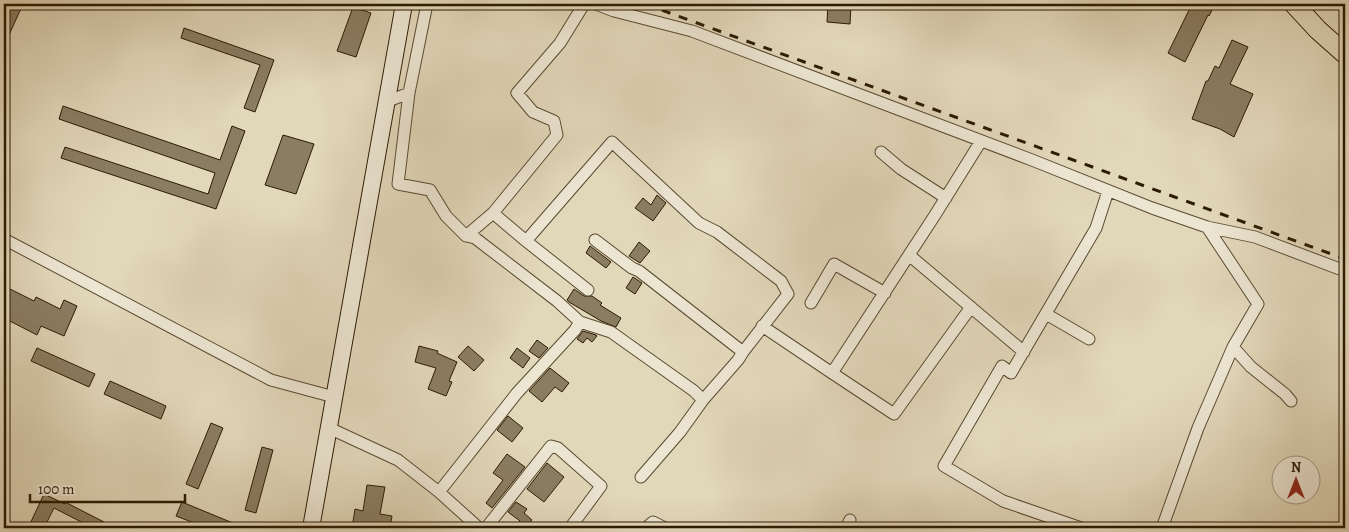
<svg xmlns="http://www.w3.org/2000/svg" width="1349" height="532" font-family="Alegreya,serif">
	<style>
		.building { fill: #8a7d62; stroke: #2c1b03 }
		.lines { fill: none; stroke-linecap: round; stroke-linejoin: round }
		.street-casing { stroke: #594a30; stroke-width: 13 }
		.secondary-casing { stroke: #2c1b03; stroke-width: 18 }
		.primary-casing { stroke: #2c1b03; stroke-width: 21 }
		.street { stroke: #ece5d2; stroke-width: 11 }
		.secondary { stroke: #ece5d2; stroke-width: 16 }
		.primary { stroke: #e1d7b9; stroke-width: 19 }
		.rail { stroke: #2c1b03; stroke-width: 3; stroke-dasharray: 9 9; stroke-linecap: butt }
	</style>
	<rect width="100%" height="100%" fill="#e1d7b9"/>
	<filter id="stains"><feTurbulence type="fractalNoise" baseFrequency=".004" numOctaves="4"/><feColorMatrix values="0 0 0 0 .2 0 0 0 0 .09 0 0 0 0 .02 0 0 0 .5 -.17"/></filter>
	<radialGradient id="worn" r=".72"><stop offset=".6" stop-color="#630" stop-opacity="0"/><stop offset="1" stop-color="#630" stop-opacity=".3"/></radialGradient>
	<path class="building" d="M 8,4 L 23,4 L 4,46 L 4,14 Z
		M 828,4 L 851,4 L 850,24 L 827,22 Z
		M 1192,4 L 1215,4 L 1209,16 L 1208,15 L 1185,62 L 1168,53 Z
		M 353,7 L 371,13 L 356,57 L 337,51 Z
		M 184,28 L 274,60 L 255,112 L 244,108 L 260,65 L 181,38 Z
		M 1232,40 L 1248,47 L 1230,84 L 1253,94 L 1234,137 L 1220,129 L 1192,119 L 1206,81 L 1208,81 L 1215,66 L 1219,68 Z
		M 63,106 L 220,160 L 232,126 L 245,131 L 216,209 L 61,158 L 65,147 L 208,194 L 215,173 L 59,119 Z
		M 283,135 L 314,144 L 296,194 L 265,185 Z
		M 657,195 L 666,203 L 653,221 L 635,208 L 643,198 L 651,205 Z
		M 639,242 L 650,251 L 640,263 L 629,256 Z
		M 590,246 L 611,262 L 606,268 L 586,253 Z
		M 633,277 L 642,283 L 635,294 L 626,288 Z
		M 4,286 L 34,301 L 36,297 L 60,309 L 64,300 L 77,306 L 64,336 L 41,326 L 37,335 L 4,318 Z
		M 574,289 L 584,296 L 592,296 L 602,303 L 600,305 L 621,318 L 616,327 L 601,321 L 569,302 L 567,300 Z
		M 583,331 L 596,335 L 597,336 L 592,342 L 587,338 L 583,343 L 577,339 Z
		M 537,340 L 548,348 L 539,358 L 529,351 Z
		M 419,346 L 438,351 L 437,353 L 457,362 L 449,381 L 452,382 L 446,396 L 428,389 L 436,368 L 415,362 Z
		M 468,346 L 484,360 L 474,371 L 458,357 Z
		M 37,348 L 95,374 L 89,387 L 31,361 Z
		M 517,348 L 530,358 L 523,368 L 510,358 Z
		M 550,368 L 569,383 L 562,392 L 555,387 L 542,402 L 529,391 Z
		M 110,381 L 166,406 L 161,419 L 104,394 Z
		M 508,416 L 523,428 L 512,442 L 497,430 Z
		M 211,423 L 223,428 L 198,489 L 186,484 Z
		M 262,447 L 273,450 L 256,513 L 245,510 Z
		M 507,454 L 525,467 L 492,508 L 486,503 L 503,480 L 493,473 Z
		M 547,463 L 564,477 L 544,502 L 527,489 Z
		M 367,485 L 385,487 L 380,514 L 392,516 L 390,528 L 352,528 L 355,509 L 363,511 Z
		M 44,494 L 65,504 L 65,502 L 104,522 L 101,528 L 93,528 L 54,508 L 44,528 L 28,528 Z
		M 182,502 L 245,528 L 207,528 L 176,516 Z
		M 516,502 L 527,509 L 524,513 L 532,520 L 525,528 L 517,524 L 520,521 L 508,512 Z"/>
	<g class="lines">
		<g class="street-casing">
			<path id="street" d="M 584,4 L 560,43 L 517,93 L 533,112 L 554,121 L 557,135 L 493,213 L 466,236 L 475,238 L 557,301 L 580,322 L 611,332 L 694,391 L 703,400
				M 596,4 L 614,11 L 692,31 L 1032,160 L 1152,208 L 1207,227 L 1258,304 L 1233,347 L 1198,428 L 1162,528
				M 409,93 L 398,184 L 430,190 L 446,216 L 466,236
				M 386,102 L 409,93 L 427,4
				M 881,152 L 901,169 L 946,198
				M 493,213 L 526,241 L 588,290
				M 1207,227 L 1255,237 L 1345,271
				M 4,239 L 271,380 L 334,397
				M 595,240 L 632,268 L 639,271 L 743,352
				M 526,241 L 612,142 L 699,223 L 717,232 L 781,281 L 788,294 L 743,352 L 738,360 L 703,400 L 680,432 L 641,477
				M 909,255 L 1024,352
				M 811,303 L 834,264 L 885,293
				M 1046,314 L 1089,339
				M 762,326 L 832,373 L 935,215 L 981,141
				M 1233,347 L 1251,367 L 1285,394 L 1291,401
				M 832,373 L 894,414 L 971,307
				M 329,428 L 398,460 L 439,492 L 479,528
				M 439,492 L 517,393 L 575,330 L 580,322
				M 486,528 L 551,446 L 558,448 L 601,486 L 570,528
				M 646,528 L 653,522 L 665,528
				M 846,528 L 850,520
				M 1081,528 L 1003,501 L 944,466 L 1002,366 L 1011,373 L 1096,228 L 1108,191"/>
		</g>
		<g class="secondary-casing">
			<path id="secondary" d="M 311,528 L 404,4"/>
		</g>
		<g class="primary-casing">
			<path id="primary" d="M 1294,4 L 1318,30 L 1345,54"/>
		</g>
		<use href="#street" class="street"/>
		<use href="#secondary" class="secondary"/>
		<use href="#primary" class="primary"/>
		<path class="rail" d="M 645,4 L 1345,259"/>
	</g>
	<rect width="1349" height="532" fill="none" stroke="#e1d7b9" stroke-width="20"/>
	<rect x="5" y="5" width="1339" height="522" fill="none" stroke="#2c1b03" stroke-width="2.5"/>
	<rect x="10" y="10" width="1329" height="512" fill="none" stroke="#2c1b03"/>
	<g transform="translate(1296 480)"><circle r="24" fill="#ece5d2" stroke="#9f947f"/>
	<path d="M0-4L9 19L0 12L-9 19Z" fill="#8f2418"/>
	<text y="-8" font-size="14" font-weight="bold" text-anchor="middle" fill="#2c1b03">N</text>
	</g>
	<path d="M30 494v8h155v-8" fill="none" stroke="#2c1b03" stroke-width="2.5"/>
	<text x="38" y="494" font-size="15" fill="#2c1b03" stroke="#ece5d2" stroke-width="4" paint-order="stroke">100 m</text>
	<rect width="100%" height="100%" filter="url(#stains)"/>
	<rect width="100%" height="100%" fill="url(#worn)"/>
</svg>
